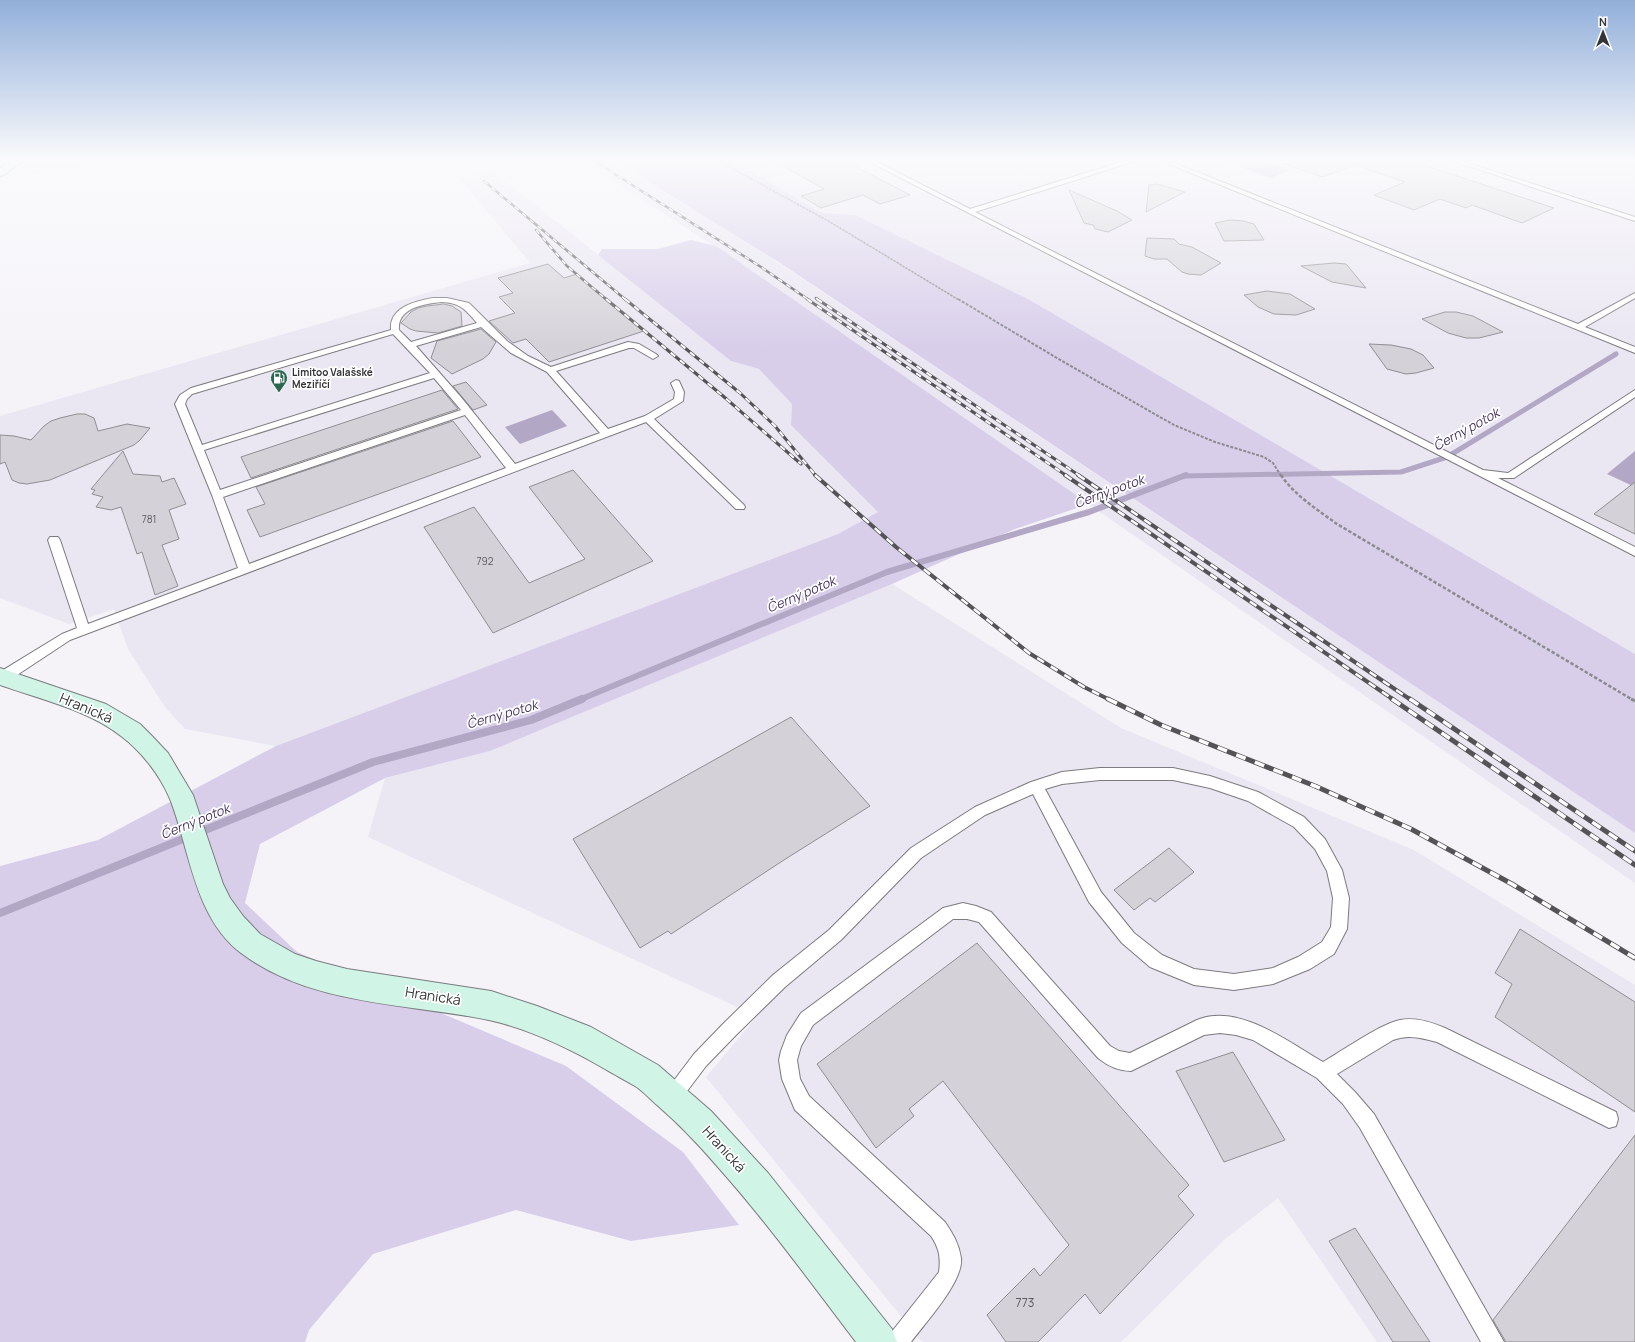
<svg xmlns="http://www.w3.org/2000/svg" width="1635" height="1342" font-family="Manrope,sans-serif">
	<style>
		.built { fill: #eae6f2 }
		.green { fill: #d8ceea }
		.water { fill: #b2a7c5 }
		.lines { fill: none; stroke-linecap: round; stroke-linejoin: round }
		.stream-far2 { stroke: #b2a7c5; stroke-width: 5 }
		.stream-far1 { stroke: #b2a7c5; stroke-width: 6 }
		.stream { stroke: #b2a7c5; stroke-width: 8 }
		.building { fill: #d4d2d8; stroke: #908e93 }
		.lane-casing { stroke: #7c7b7f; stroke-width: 2 }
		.secondary-casing { stroke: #7c7b7f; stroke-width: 2 }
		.path-far3 { stroke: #8c8b8e; stroke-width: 1.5; stroke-dasharray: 2.5 1; stroke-linecap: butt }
		.path-far2 { stroke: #8c8b8e; stroke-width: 2; stroke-dasharray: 3 1.5; stroke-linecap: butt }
		.path-far1 { stroke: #8c8b8e; stroke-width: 2.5; stroke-dasharray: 3.5 2; stroke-linecap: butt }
		.path { stroke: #8c8b8e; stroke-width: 3; stroke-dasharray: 4.5 2.5; stroke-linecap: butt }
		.lane { fill: #fff; fill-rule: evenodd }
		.secondary { fill: #d0f4e6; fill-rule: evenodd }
		.rail-far3-casing { stroke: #555356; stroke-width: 2.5 }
		.rail-far2-casing { stroke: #555356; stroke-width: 3 }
		.rail-far1-casing { stroke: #555356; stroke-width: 4 }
		.rail-casing { stroke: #555356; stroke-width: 5 }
		.rail-far3 { stroke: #fff; stroke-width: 1.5; stroke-dasharray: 5; stroke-linecap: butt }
		.rail-far2 { stroke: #fff; stroke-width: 2; stroke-dasharray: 6; stroke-linecap: butt }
		.rail-far1 { stroke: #fff; stroke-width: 2.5; stroke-dasharray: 8; stroke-linecap: butt }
		.rail { stroke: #fff; stroke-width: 3.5; stroke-dasharray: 10; stroke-linecap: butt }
		.labels { text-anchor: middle; stroke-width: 3.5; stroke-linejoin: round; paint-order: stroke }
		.far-poi-label { font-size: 10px; font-weight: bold; fill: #343335; stroke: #fff; text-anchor: start }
		.number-label { font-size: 10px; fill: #5c5b5e }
		.near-number-label { font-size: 12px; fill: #5c5b5e }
		.water-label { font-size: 13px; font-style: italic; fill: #46345e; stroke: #fff }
		.near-street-label { font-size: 14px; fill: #343335; stroke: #fff }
	</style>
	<rect width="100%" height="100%" fill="#f5f3f8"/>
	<path class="built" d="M 31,160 L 150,160 L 10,176 Z
		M 581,160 L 614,160 L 741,238 L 1635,833 L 1635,883 L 751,270 Z
		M 732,160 L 1635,160 L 1635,654 L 1497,574 L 855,215 L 822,213 Z
		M 492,170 L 731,361 L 759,369 L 792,404 L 791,425 L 878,512 L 838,534 L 276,746 L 185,729 L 165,707 L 128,649 L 114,609 L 69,624 L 0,598 L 0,416 L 530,263 L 459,178 Z
		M 892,584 L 1121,728 L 1414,850 L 1635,985 L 1635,1342 L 1377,1342 L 1278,1198 L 1225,1239 L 1121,1342 L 922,1342 L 706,1077 L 755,1019 L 735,1006 L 368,837 L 385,778 L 490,751 Z"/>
	<path class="green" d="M 614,160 L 732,160 L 822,213 L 855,215 L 1028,299 L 1635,654 L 1635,833 L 777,261 Z
		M 691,240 L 716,246 L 1089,504 L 1015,529 L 892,584 L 490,751 L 385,778 L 260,844 L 245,903 L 297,952 L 566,1066 L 683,1152 L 739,1225 L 631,1241 L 516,1210 L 373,1254 L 309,1330 L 305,1342 L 0,1342 L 0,866 L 98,840 L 276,746 L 838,534 L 878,512 L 791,425 L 792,404 L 759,369 L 731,361 L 598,255 L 602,249 L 658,249 Z"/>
	<path class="water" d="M 1222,160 L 1261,160 L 1291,170 L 1270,178 Z
		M 552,410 L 567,426 L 520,444 L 505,427 Z
		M 1635,451 L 1635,487 L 1607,474 Z"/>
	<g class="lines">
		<path class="stream-far2" d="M 1183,476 L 1401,472 L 1447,457 L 1616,354"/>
		<path class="stream-far1" d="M 579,700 L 887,572 L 1089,512 L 1186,475"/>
		<path class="stream" d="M 0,913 L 373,762 L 531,720 L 582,699"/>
	</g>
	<path class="building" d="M 772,160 L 843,160 L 910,195 L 880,204 L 863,195 L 821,208 L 801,196 L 824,189 Z
		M 1280,160 L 1409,160 L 1554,208 L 1522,223 L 1472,205 L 1466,208 L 1440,199 L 1414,210 L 1374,195 L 1405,182 L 1356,165 L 1322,177 L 1280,162 Z
		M 1157,184 L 1185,192 L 1146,212 L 1149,185 Z
		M 1069,190 L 1117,211 L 1132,220 L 1108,232 L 1095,229 L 1093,225 L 1084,223 Z
		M 1230,220 L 1243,221 L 1254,224 L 1264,240 L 1224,241 L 1215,223 Z
		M 1147,238 L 1174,239 L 1179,244 L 1192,247 L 1221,263 L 1201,275 L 1188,274 L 1182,272 L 1167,259 L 1154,259 L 1145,256 Z
		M 1334,263 L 1346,264 L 1366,288 L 1332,282 L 1301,266 Z
		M 548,264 L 564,278 L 577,274 L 644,331 L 549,362 L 526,339 L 513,343 L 489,321 L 515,313 L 499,297 L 513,293 L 498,278 Z
		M 1267,291 L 1290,294 L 1315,309 L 1296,315 L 1274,314 L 1258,307 L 1244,295 Z
		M 444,304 L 452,306 L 461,312 L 462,326 L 438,333 L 416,331 L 410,329 L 401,323 L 411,312 L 418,308 L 427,306 Z
		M 1445,312 L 1456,312 L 1473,316 L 1503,332 L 1479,338 L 1466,338 L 1448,333 L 1422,319 Z
		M 481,329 L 496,342 L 489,354 L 483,359 L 452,374 L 431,358 L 437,341 Z
		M 1369,344 L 1391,345 L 1411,349 L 1423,355 L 1434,368 L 1416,373 L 1406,374 L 1387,369 Z
		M 466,382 L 487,405 L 473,410 L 453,386 Z
		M 442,390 L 458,409 L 251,478 L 241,457 Z
		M 77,414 L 85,414 L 94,418 L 98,431 L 127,424 L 150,428 L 140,440 L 134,445 L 50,480 L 27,484 L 19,483 L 12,480 L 5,462 L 0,464 L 0,435 L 14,436 L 31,440 L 44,426 L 51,421 L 60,418 Z
		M 453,421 L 481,457 L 260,537 L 247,510 L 265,504 L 256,487 Z
		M 123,451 L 133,474 L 160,476 L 162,482 L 174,478 L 186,504 L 169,510 L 179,539 L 162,545 L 178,586 L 155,595 L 142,552 L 137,554 L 121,507 L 111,510 L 96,507 L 103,497 L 92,494 L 95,490 L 91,489 Z
		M 573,470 L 653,561 L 493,633 L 424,527 L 474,507 L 529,583 L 585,559 L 529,487 Z
		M 1635,482 L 1635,534 L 1594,514 Z
		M 791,717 L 870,806 L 787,858 L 671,934 L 668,931 L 640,948 L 573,839 Z
		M 1169,848 L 1194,872 L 1155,902 L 1150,898 L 1134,910 L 1114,890 Z
		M 1520,929 L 1635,1002 L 1635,1112 L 1495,1017 L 1512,984 L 1495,973 Z
		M 977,943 L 1189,1185 L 1178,1196 L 1194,1215 L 1100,1314 L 1085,1294 L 1038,1342 L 1006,1342 L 987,1315 L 1034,1268 L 1040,1276 L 1069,1245 L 943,1081 L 909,1109 L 914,1116 L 876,1148 L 817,1064 Z
		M 1233,1052 L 1285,1140 L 1224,1162 L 1176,1071 Z
		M 1635,1135 L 1635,1342 L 1506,1342 L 1493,1320 Z
		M 1355,1228 L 1430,1342 L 1393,1342 L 1329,1241 Z"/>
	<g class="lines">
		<g class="lane-casing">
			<path id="lane" d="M 866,160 L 873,160 L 970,209 L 1127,160 L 1136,160 L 1135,161 L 975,212 L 1483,470 L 1508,473 L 1635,390 L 1635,397 L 1514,478 L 1498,478 L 1635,547 L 1635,556 Z
				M 1159,160 L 1167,160 L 1578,324 L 1635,293 L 1635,298 L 1585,327 L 1635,347 L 1635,353 Z
				M 1450,160 L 1459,160 L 1635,217 L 1635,221 Z
				M 433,298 L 447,298 L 469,303 L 507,341 L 528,356 L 551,367 L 628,342 L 639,344 L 656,354 L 658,356 L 653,359 L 634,348 L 629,348 L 556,371 L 608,429 L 645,416 L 674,399 L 675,392 L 671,383 L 676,380 L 679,381 L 684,392 L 683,401 L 654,419 L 744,505 L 745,507 L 744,509 L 736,509 L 646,422 L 70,640 L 8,681 L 0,681 L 0,672 L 62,634 L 77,628 L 48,540 L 50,537 L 58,537 L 60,540 L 88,624 L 238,568 L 212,495 L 175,404 L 180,395 L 191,388 L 391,330 C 389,307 416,301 433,298 ZM 441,302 C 461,303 465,309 477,323 L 411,342 L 399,330 C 397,308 424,304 441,302 ZM 481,327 L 511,353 L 547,372 L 600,433 L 515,464 L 460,396 L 416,346 ZM 393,334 L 430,373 L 202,445 L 185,404 L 187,399 L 192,394 ZM 434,378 L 461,410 L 220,490 L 204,450 ZM 465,415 L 506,468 L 249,564 L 223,497 Z
				M 1100,768 L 1173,768 L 1210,776 L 1258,792 L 1304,817 L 1325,839 L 1342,870 L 1349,898 L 1347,929 L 1334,954 L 1310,969 L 1273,984 L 1234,990 L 1194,985 L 1150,967 L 1122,943 L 1089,902 L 1033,794 L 985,815 L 921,858 L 841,940 L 785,987 L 735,1036 L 706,1066 L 678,1103 L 672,1106 L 666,1103 L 663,1097 L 666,1091 L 694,1054 L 723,1024 L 773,975 L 829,930 L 911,848 L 975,807 L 1031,782 L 1062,772 ZM 1100,780 L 1173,780 L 1210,788 L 1248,801 L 1294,827 L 1315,849 L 1327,871 L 1333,898 L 1331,927 L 1322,942 L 1298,957 L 1273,968 L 1234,974 L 1194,969 L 1162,955 L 1134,933 L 1101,892 L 1045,789 L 1062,784 Z
				M 963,903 L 976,906 L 991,912 L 1110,1046 L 1119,1051 L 1130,1053 L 1197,1020 C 1239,1003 1288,1042 1323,1062 C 1342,1051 1380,1024 1400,1020 C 1415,1017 1431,1022 1445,1028 L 1616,1112 L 1618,1119 L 1616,1126 L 1609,1128 L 1437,1042 C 1422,1038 1408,1034 1393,1040 L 1337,1074 L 1355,1092 L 1374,1114 L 1504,1342 L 1481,1342 L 1360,1128 L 1343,1104 L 1317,1078 L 1253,1040 L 1236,1035 L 1220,1033 L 1204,1035 L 1131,1071 C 1119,1071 1108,1066 1098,1058 L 979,922 L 967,919 L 953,919 L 813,1025 L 801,1046 L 797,1060 L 800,1079 L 809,1096 L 945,1222 C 953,1234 959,1244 961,1258 C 964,1281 925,1323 911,1342 L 887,1342 L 890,1334 L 939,1272 C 941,1257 939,1248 931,1236 L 795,1110 L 782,1079 L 779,1060 L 781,1051 L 787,1035 L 801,1013 L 943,908 Z"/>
		</g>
		<g class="secondary-casing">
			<path id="secondary" d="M 11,160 L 24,160 L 4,175 L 0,176 L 0,168 Z
				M 0,668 L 106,704 L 140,724 L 152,736 L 168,753 L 193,795 L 223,884 L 230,898 L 243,916 L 260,934 L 295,954 L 316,961 L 347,969 L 491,991 L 537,1006 L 591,1027 L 658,1065 L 711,1111 L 768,1173 L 892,1329 L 897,1342 L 856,1342 C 811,1283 767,1222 717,1166 C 698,1144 679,1124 657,1105 C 650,1099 643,1091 635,1086 C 625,1080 615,1075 605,1069 C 569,1048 529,1029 489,1020 C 407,1003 311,1006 241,953 C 194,917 190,850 170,799 C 160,775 141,751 121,736 C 88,710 40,699 0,685 Z"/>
		</g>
		<path class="path-far3" d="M 717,160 L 830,222 L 959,300"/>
		<path class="path-far2" d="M 958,299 L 1062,361 L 1174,425 L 1215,442 L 1264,457 L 1273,463 L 1281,476"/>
		<path class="path-far1" d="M 1281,475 C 1293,494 1319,511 1337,524 L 1633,700"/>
		<path class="path" d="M 1631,699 L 1635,701"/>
		<use href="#lane" class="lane"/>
		<use href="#secondary" class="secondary"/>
		<g class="rail-far3-casing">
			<path id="rail-far3" d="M 593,160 L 761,267 L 809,300
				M 484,181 L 626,300
				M 536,230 L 567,266 L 607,300
				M 816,298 L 818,300"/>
		</g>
		<g class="rail-far2-casing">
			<path id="rail-far2" d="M 606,299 L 723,396 L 801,464
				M 625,299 L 740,393 L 775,426 L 816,476
				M 807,299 L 1067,476
				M 817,299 L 1080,476"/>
		</g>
		<g class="rail-far1-casing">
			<path id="rail-far1" d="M 815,475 L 896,547 L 1029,653 L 1084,687 L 1110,700
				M 1065,475 L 1394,700
				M 1078,475 L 1411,700"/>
		</g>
		<g class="rail-casing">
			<path id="rail" d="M 1108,699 L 1161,725 L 1315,786 L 1411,829 L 1512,884 L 1635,958
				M 1392,699 L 1635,865
				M 1410,699 L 1635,851"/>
		</g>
		<use href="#rail-far3" class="rail-far3"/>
		<use href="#rail-far2" class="rail-far2"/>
		<use href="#rail-far1" class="rail-far1"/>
		<use href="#rail" class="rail"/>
	</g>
	<linearGradient id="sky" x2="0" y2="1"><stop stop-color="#92afda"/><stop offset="0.46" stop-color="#fafafc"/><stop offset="1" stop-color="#fafafc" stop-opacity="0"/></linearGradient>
	<rect width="1635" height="348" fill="url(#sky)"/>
	<defs>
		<g id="fuel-pin" transform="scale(0.9)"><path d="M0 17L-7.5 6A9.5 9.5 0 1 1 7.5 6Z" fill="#2c6750" stroke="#fff"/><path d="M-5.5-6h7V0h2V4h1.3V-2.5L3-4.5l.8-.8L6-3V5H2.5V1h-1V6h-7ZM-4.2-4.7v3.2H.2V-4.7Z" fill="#fff"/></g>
	</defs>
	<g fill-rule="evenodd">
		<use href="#fuel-pin" x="279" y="378"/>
	</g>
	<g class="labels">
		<g class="far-poi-label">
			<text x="292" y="376">Limitoo Valašské<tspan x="292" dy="12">Meziříčí</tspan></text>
		</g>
		<g class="number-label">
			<text x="149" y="523">781</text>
			<text x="485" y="565">792</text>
		</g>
		<g class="near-number-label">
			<text x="1025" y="1307">773</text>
		</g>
		<g class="water-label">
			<text transform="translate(1466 429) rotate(-29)" y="5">Černý potok</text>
			<text transform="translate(1109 491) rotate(-20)" y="5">Černý potok</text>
			<text transform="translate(801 594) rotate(-23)" y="5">Černý potok</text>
			<text transform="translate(502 714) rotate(-16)" y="5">Černý potok</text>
			<text transform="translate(195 821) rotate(-22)" y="5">Černý potok</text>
		</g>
		<g class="near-street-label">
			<text transform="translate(86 708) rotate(23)" y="5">Hranická</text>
			<text transform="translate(433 996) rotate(9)" y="5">Hranická</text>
			<text transform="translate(724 1149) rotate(48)" y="5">Hranická</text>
		</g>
	</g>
	<g transform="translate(1603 32)" stroke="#ffffff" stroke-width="3" paint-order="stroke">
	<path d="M0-3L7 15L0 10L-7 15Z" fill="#343335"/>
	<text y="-6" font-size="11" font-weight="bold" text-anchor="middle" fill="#343335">N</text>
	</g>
</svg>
